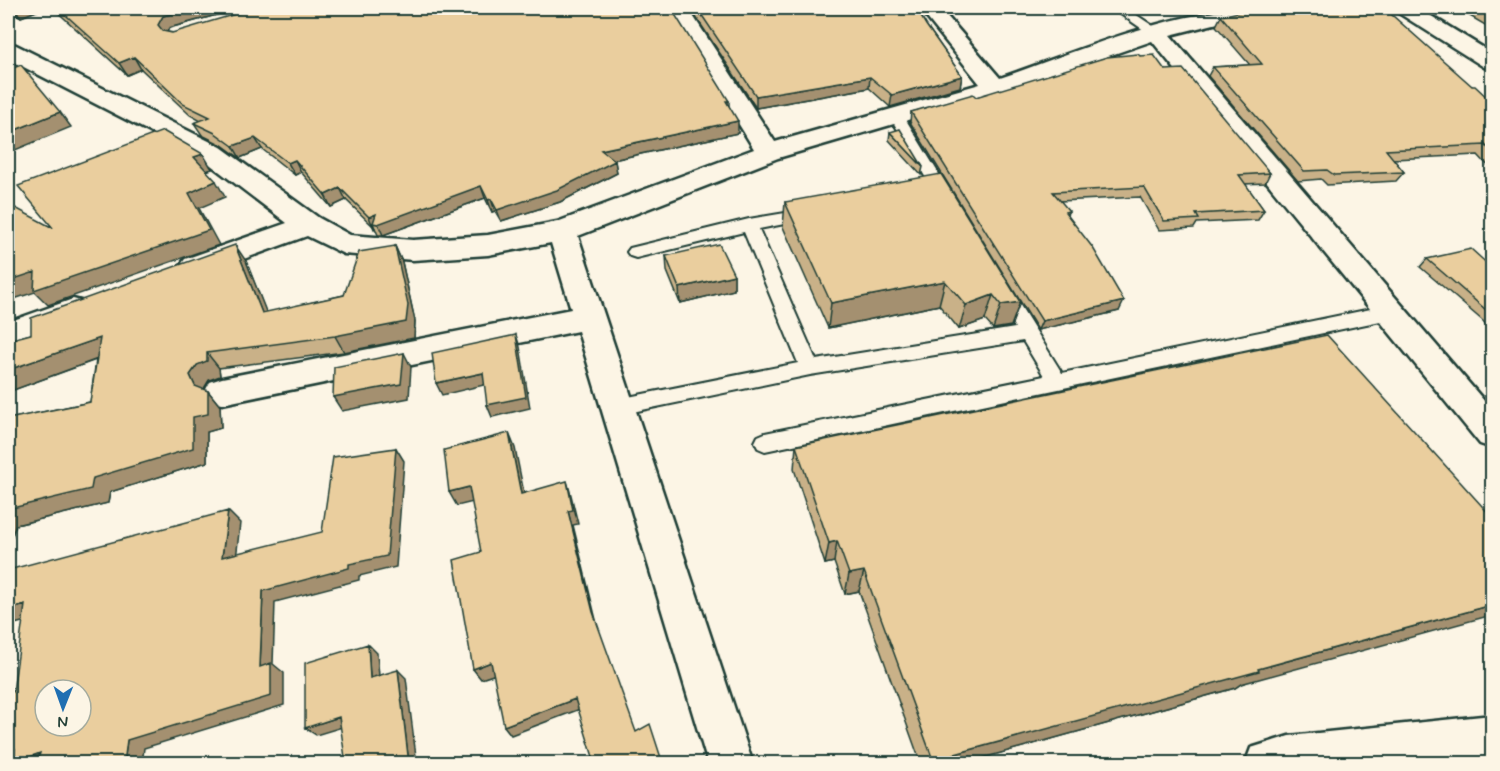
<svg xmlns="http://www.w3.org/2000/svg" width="1500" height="771" font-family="Mynerve,sans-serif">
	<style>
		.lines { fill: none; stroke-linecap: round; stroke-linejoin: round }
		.lane-casing { stroke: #1f3d34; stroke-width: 4 }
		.street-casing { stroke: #1f3d34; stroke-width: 5 }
		.secondary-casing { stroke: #1f3d34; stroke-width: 5 }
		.lane { fill: #fcf5e5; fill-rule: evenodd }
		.street { fill: #fcf5e5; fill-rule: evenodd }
		.secondary { fill: #fcf5e5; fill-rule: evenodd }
		.wall { fill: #c9b188; stroke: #1f3d34; stroke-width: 1.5 }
		.shaded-wall { fill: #a4906f; stroke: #1f3d34; stroke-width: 1.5 }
		.building { fill: #eace9e; stroke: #1f3d34; stroke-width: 1.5; fill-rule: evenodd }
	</style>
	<rect width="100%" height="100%" fill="#fcf5e5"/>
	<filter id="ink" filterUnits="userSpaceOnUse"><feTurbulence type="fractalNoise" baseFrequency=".0167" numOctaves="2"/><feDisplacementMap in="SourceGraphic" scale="12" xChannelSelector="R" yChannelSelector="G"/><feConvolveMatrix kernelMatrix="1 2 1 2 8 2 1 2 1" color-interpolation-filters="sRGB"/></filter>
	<g filter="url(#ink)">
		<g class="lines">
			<g class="lane-casing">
				<path id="lane" d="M 1112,8 L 1126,8 L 1162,32 L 1156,36 L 1151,35 Z
					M 896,111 L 903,115 L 953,197 L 951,201 L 939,201 L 937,197 L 889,115 Z
					M 809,209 L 815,210 L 817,214 L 815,218 L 759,229 L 816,360 L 1015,328 L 993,291 L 996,286 L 1002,285 L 1008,286 L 1062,373 L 1390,305 L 1396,307 L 1399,312 L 1396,317 L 1390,319 L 765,451 L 758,448 L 755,442 L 758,436 L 765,433 L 1044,376 L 1023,341 L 810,375 L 618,415 L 611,413 L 608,407 L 611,401 L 618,399 L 798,363 L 744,232 L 636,258 L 630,256 L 627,252 L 630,248 L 749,219 Z"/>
			</g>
			<g class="street-casing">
				<path id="street" d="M 668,8 L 688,8 L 775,142 L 980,84 L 919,8 L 940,8 L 1000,78 C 1085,49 1175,8 1265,8 L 1262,12 L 1170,35 L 1492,410 L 1492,448 L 1480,444 L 1152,41 L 1003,92 L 778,158 L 578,236 L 753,764 L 708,764 L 578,331 L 222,404 L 210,400 L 205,391 L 210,382 L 222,378 L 571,309 L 551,243 L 488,255 L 413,260 L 344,254 L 307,236 L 205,273 L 195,276 L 185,273 L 180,266 L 185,259 L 287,223 L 203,159 L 8,59 L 8,43 L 16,45 L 221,147 L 319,218 L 350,235 L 413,240 L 488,235 L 557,222 L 754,149 Z
					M 73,299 L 84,302 L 88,310 L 84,318 L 8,346 L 8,322 Z
					M 1492,715 L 1492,759 L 1449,764 L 1245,764 L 1251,748 L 1289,736 Z"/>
			</g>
			<g class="secondary-casing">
				<path id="secondary" d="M 1393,8 L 1418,8 L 1492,53 L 1492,69 L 1484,67 L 1397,12 Z"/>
			</g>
			<use href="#lane" class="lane"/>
			<use href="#street" class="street"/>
			<use href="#secondary" class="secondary"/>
		</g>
		<path class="wall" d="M 8,8 L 44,8 L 21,17 L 8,10 Z
			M 53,8 L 242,8 L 169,28 L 167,32 L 729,101 L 729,107 L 738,133 L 613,160 L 615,161 L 617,173 L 560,202 L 501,221 L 495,211 L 492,212 L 485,198 L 383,235 L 378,235 L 375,228 L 346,200 L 331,207 L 301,172 L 295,175 L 262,149 L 240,158 L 222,145 L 202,135 L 194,123 L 201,121 L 190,115 L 141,69 L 127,75 Z
			M 690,8 L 916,8 L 926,25 L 962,76 L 960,87 L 890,107 L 869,88 L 756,108 Z
			M 1201,8 L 1252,8 L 1205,12 Z
			M 1456,8 L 1492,8 L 1492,29 Z
			M 1221,16 L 1472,86 L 1492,102 L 1492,170 L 1478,155 L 1393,159 L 1404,172 L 1396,181 L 1327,185 L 1321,179 L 1298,181 L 1208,76 L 1213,67 L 1250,65 L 1216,26 Z
			M 1140,56 L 1165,70 L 1270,173 L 1265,183 L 1245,184 L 1264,210 L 1258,220 L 1197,223 L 1194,228 L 1159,230 L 1140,197 L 1060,201 L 1069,211 L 1067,214 L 1119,311 L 1038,330 L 910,122 L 911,112 L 976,97 Z
			M 890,132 L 923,167 L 921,175 L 889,140 Z
			M 785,202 L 1020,302 L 1011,326 L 993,329 L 985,320 L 959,329 L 939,305 L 828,328 L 783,227 Z
			M 395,246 L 402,262 L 415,321 L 414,338 L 344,352 L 219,368 L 220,376 L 209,380 L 203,389 L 208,391 L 220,406 L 221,428 L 207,432 L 207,462 L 110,492 L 108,503 L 16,525 L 9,543 L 8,543 L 8,419 L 90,402 L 96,360 L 8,392 L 8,340 L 31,334 L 246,261 L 266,313 L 344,295 Z
			M 666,256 L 734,275 L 734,290 L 680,303 L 667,271 Z
			M 1427,259 L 1492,268 L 1492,332 L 1483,321 L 1420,267 Z
			M 796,446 L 1241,684 L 1235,688 L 961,764 L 921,764 L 859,591 L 845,594 L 834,562 L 825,564 L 794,469 Z"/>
		<path class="shaded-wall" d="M 14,8 L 44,8 L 21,17 Z
			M 195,8 L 242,8 L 169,28 L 165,36 L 158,25 L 163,16 Z
			M 134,57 L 141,69 L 127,75 L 119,63 Z
			M 962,76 L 960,87 L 890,107 L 892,95 Z
			M 870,77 L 869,88 L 756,108 L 756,96 Z
			M 60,112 L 71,127 L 8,153 L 8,133 Z
			M 738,121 L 738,133 L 603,162 L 601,150 Z
			M 255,138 L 262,149 L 240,158 L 233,146 Z
			M 203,154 L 212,169 L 203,172 L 194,157 Z
			M 295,160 L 301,172 L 295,175 L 288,163 Z
			M 615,161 L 617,173 L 560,202 L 501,221 L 497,210 Z
			M 216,181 L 225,197 L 199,208 L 219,245 L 48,305 L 35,292 L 8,301 L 8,281 L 189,193 Z
			M 481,186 L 485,198 L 383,235 L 378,224 L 373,223 L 375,228 L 374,229 L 369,217 L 376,214 Z
			M 340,188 L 346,200 L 331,207 L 325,195 Z
			M 491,199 L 495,211 L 492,212 L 488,200 Z
			M 235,245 L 246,261 L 273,329 L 262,313 Z
			M 395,246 L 402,262 L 415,321 L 414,338 L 344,352 L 335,336 Z
			M 734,275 L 734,290 L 680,303 L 679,288 Z
			M 945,281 L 939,305 L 828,328 L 831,303 Z
			M 993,295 L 985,320 L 959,329 L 966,305 Z
			M 1124,301 L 1119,311 L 1038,330 L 1042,321 Z
			M 1020,302 L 1011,326 L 993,329 L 1001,305 Z
			M 516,335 L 520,347 L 530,408 L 492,417 L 487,405 Z
			M 100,338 L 114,353 L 8,392 L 8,370 Z
			M 207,353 L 219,368 L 220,376 L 209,380 L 203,390 L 208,391 L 220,406 L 221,428 L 207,432 L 207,462 L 110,492 L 108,503 L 16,525 L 9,543 L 8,543 L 8,509 L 93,478 L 193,417 L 195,386 L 190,375 L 197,365 Z
			M 404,353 L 411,367 L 409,398 L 342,411 L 333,397 Z
			M 483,373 L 488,384 L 442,395 L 436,383 Z
			M 509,433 L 515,448 L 527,508 L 521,494 Z
			M 396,448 L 404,461 L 396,567 L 359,576 L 359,580 L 275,602 L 273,664 L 284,673 L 284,705 L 144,748 L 142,764 L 124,764 L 127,740 L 260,667 L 263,591 L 349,564 Z
			M 567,481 L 571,495 L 578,524 L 573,525 L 597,624 L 593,612 L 568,511 Z
			M 469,487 L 477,501 L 457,506 L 449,492 Z
			M 228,511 L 240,523 L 235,569 L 222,557 Z
			M 837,541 L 834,562 L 825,564 L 829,543 Z
			M 864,571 L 859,591 L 845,594 L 849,574 Z
			M 25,605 L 43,616 L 8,626 L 8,610 Z
			M 1492,605 L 1492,615 L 1241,684 L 1235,688 L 961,764 L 931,764 L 933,760 L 1258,669 Z
			M 368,644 L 377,653 L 380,687 L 370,678 Z
			M 491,662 L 499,673 L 481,679 L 473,669 Z
			M 398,670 L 406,678 L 417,764 L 409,764 Z
			M 575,699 L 580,709 L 511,735 L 504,726 Z
			M 339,717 L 349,725 L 316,735 L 305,728 Z
			M 15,749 L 40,753 L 53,764 L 8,764 L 8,752 Z"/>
		<path class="building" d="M 58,8 L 195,8 L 163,16 L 158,25 L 163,31 L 172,33 L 256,8 L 493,8 L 511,9 L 531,8 L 671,8 L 729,101 L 726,101 L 738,121 L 601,150 L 615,161 L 557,190 L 497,210 L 491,199 L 488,200 L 481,186 L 378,224 L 373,223 L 376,214 L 369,217 L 340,188 L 325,195 L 295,160 L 288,163 L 255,138 L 233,146 L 215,133 L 194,123 L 210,117 L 183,104 L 134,57 L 119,63 Z
			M 697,8 L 916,8 L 926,25 L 962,76 L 892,95 L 870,77 L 756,96 Z
			M 1257,8 L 1384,8 L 1472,86 L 1475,86 L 1492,102 L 1492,152 L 1485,145 L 1386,150 L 1404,172 L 1334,175 L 1327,170 L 1304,171 L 1213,67 L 1262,64 L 1221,16 Z
			M 1138,54 L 1140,56 L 1154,55 L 1165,70 L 1183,69 L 1270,173 L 1239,175 L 1264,210 L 1196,214 L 1199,219 L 1164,221 L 1144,187 L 1053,192 L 1069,211 L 1065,212 L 1093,248 L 1124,301 L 1042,321 L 911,112 L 973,94 L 976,97 L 1107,57 Z
			M 21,65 L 60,112 L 8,133 L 8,70 Z
			M 900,129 L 923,167 L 890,132 Z
			M 163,131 L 203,154 L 194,157 L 216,181 L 189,193 L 209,230 L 34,290 L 35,272 L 8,281 L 8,204 L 53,228 L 18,186 Z
			M 941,174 L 1020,302 L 1001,305 L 993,295 L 966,305 L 945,281 L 831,303 L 785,202 Z
			M 719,244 L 734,275 L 679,288 L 666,256 Z
			M 235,245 L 262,313 L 344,295 L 359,252 L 395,246 L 408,305 L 406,322 L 335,336 L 207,353 L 207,361 L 197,365 L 190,375 L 195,386 L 208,391 L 208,414 L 193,417 L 193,448 L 93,478 L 91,489 L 8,509 L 8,419 L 90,402 L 100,338 L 8,370 L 8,340 L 31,334 L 31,318 Z
			M 1471,249 L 1492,268 L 1492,315 L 1427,259 Z
			M 516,335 L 526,397 L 487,405 L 483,373 L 436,383 L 432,353 Z
			M 1327,335 L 1492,517 L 1492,605 L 1258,669 L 1259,671 L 933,760 L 864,571 L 849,574 L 837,541 L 829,543 L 796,446 Z
			M 404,353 L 401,384 L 333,397 L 334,367 Z
			M 509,433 L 521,494 L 567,481 L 573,510 L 568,511 L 593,612 L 636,732 L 650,724 L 663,764 L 582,764 L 593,757 L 575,699 L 504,726 L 491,662 L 473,669 L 454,560 L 481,552 L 469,487 L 449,492 L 444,450 Z
			M 396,448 L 387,556 L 349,564 L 349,568 L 263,591 L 260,667 L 271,663 L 271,696 L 127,740 L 124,764 L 37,764 L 40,753 L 14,763 L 15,749 L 8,752 L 8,694 L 13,692 L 25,605 L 8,610 L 8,570 L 228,511 L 222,557 L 322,532 L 333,457 ZM 45,690 L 81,690 L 81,726 L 45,726 Z
			M 368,644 L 370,678 L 398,670 L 409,764 L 346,764 L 339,717 L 305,728 L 305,663 Z"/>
	</g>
	<rect width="1500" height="771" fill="none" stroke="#fcf5e5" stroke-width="30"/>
	<rect x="15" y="15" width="1470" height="741" fill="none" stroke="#1f3d34" stroke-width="2" filter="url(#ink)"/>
	<g transform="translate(63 708) rotate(181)"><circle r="28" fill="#fcf5e5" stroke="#a4ab9e" stroke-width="1.5"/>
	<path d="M0-4.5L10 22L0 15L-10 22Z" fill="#1f6fb2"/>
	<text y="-9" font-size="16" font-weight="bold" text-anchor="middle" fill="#1f3d34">N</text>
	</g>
</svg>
